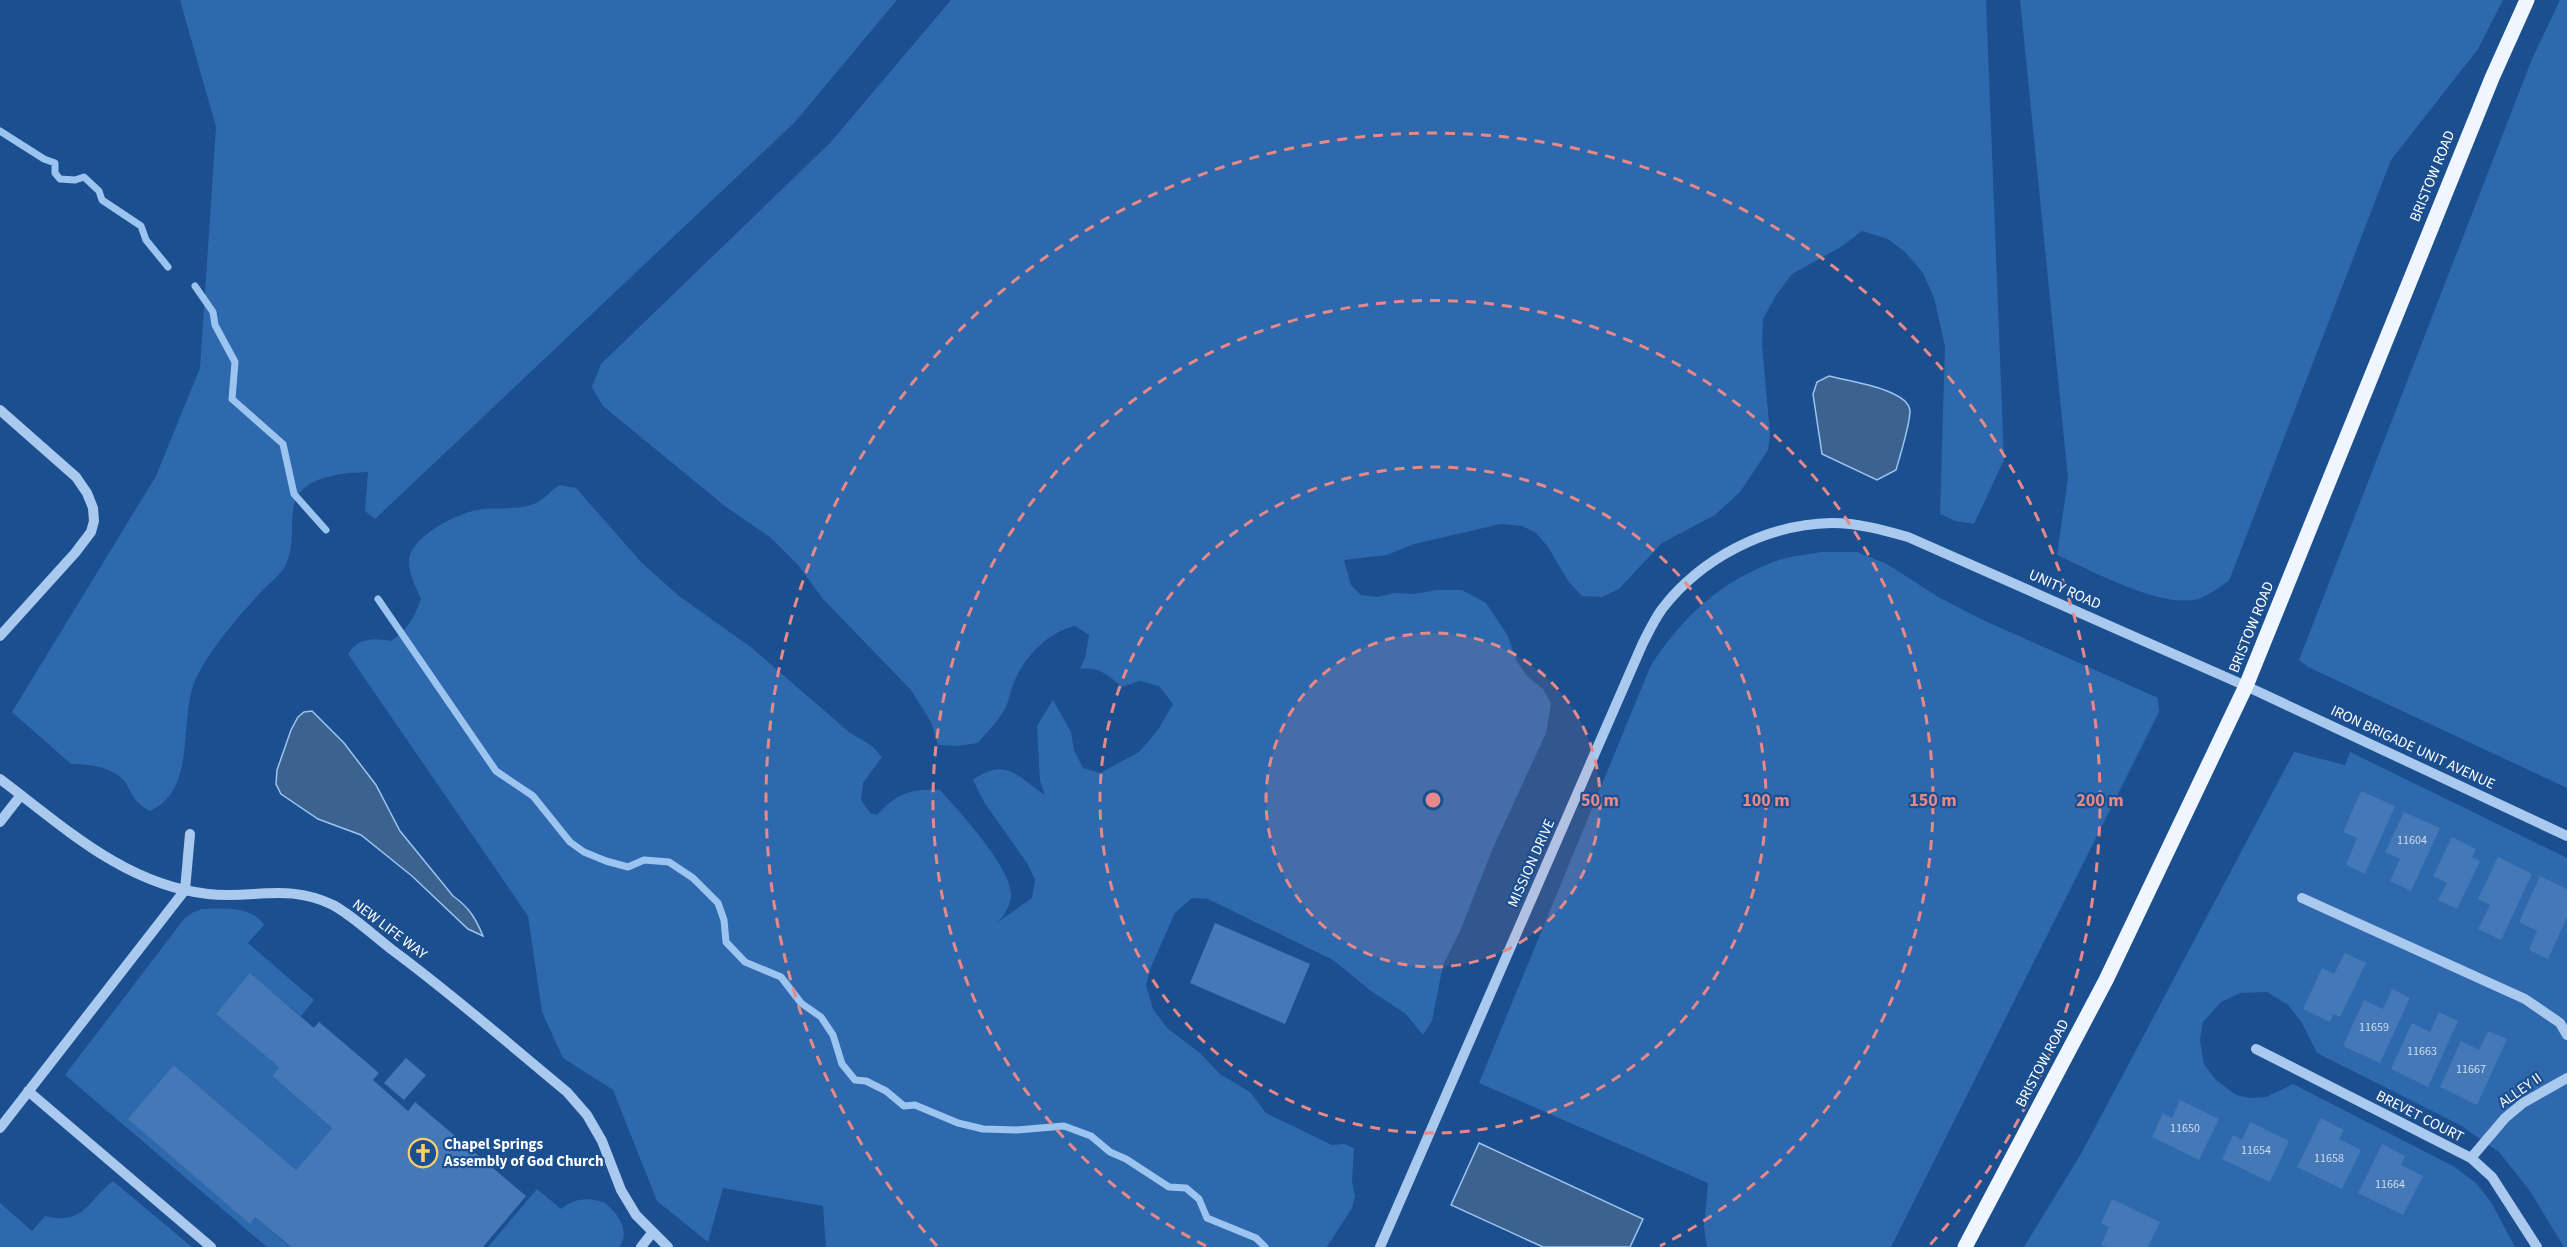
<svg xmlns="http://www.w3.org/2000/svg" width="2567" height="1247" font-family="'Source Sans 3',sans-serif">
	<style>
		.green { fill: #2e69ad }
		.water { fill: #3c6290; stroke: #9cc4f0; stroke-width: 1.5 }
		.lines { fill: none; stroke-linecap: round; stroke-linejoin: round }
		.stream { stroke: #9cc4f0; stroke-width: 7 }
		.building { fill: #4478b7 }
		.minor { stroke: #a9c9ee; stroke-width: 10 }
		.major { stroke: #f0f6ff; stroke-width: 15 }
		.ring { fill: none; stroke: #e88989; stroke-width: 3; stroke-dasharray: 10 8 }
		.labels { text-anchor: middle; stroke-width: 4.5; stroke-linejoin: round; paint-order: stroke }
		.number-label { font-size: 12px; fill: #d0dded }
		.street-label { font-size: 15px; fill: #fff; stroke: #1b4f8f }
		.poi-label { font-size: 15px; font-weight: bold; fill: #fff; stroke: #1b4f8f; text-anchor: start }
		.centre { fill: #e88989; stroke: #1b4f8f; stroke-width: 3 }
		.ring-label { font-size: 18px; text-anchor: middle; font-weight: bold; fill: #e88989; stroke: #1b4f8f; stroke-width: 4.5; stroke-linejoin: round; paint-order: stroke }
	</style>
	<rect width="100%" height="100%" fill="#1b4f8f"/>
	<path class="green" d="M 180,0 L 897,0 L 795,122 L 375,519 L 365,511 L 368,472 C 344,473 301,475 294,505 C 290,524 295,545 286,564 C 282,574 267,585 259,594 C 237,618 213,646 198,674 C 176,715 200,788 150,811 C 128,800 132,785 118,775 C 106,766 85,764 71,764 L 12,712 L 156,476 L 200,368 L 216,127 Z
		M 951,0 L 1986,0 L 2004,460 L 1974,524 L 1956,521 L 1940,514 L 1945,346 L 1934,298 L 1923,273 L 1906,253 L 1888,239 L 1862,231 L 1841,247 L 1792,274 L 1775,297 L 1763,319 L 1762,344 L 1770,434 L 1768,450 L 1740,492 L 1715,515 L 1662,543 L 1619,589 L 1602,597 L 1582,596 L 1568,581 L 1548,547 L 1536,533 L 1522,526 L 1501,524 L 1414,544 L 1387,555 L 1344,560 L 1351,585 L 1361,595 L 1377,597 L 1395,593 L 1414,594 L 1436,590 L 1462,590 L 1486,603 L 1508,636 L 1516,660 L 1527,676 L 1543,689 L 1551,703 L 1546,733 L 1493,848 L 1460,931 L 1443,965 L 1432,1021 L 1423,1035 L 1406,1014 L 1371,991 L 1333,960 L 1208,899 L 1192,898 L 1175,913 L 1150,969 L 1146,985 L 1153,1009 L 1167,1028 L 1200,1053 L 1220,1074 L 1250,1092 L 1266,1113 L 1332,1145 L 1344,1144 L 1354,1148 L 1352,1181 L 1355,1196 L 1352,1208 L 1327,1247 L 826,1247 L 823,1206 L 723,1188 L 708,1242 L 657,1201 L 613,1090 L 563,1058 L 542,1012 L 528,916 L 348,654 C 359,637 374,638 391,641 C 408,629 414,618 421,599 C 416,587 408,573 409,559 C 412,535 461,511 483,509 C 501,507 520,511 538,502 C 545,498 552,490 559,485 L 576,488 L 642,563 L 679,596 L 752,648 L 849,732 L 872,746 L 882,757 L 863,783 L 861,800 L 870,813 L 877,815 C 897,793 910,789 940,790 C 958,810 1015,871 1011,898 C 1009,907 1004,916 998,922 L 1032,898 L 1035,880 L 1027,863 L 984,802 L 973,780 C 1006,756 1018,777 1045,795 L 1040,781 L 1037,726 L 1053,700 L 1071,732 L 1074,750 L 1083,768 L 1100,773 L 1139,752 L 1158,730 L 1173,704 L 1159,686 L 1139,681 L 1122,687 C 1108,675 1099,666 1080,669 L 1085,658 L 1089,635 L 1075,626 C 1047,632 1025,657 1014,682 C 1010,691 1009,701 1005,709 C 998,721 987,732 978,743 L 957,746 L 938,745 L 931,722 L 911,690 L 823,599 L 798,565 L 770,537 L 726,507 L 603,406 L 592,387 L 601,364 L 830,143 Z
		M 2020,0 L 2503,0 L 2478,49 L 2391,160 L 2229,581 C 2220,586 2211,594 2201,598 C 2164,611 2093,571 2057,555 L 2068,478 Z
		M 2560,0 L 2567,0 L 2567,788 L 2308,667 L 2299,660 L 2532,59 Z
		M 1821,552 L 1857,552 L 1887,564 L 1940,598 L 1983,620 L 2158,698 L 2159,712 L 1891,1247 L 1707,1247 L 1704,1227 L 1708,1183 L 1479,1083 L 1651,665 C 1684,616 1719,582 1776,561 C 1790,556 1806,555 1821,552 Z
		M 2294,752 L 2345,765 L 2350,752 L 2567,858 L 2567,1247 L 2564,1247 L 2530,1191 L 2499,1152 L 2460,1125 L 2317,1053 L 2302,1023 L 2288,1005 L 2267,992 L 2241,993 L 2221,1002 L 2203,1022 L 2200,1040 L 2204,1064 L 2215,1079 L 2236,1095 L 2250,1098 L 2266,1097 L 2293,1084 L 2453,1166 L 2476,1183 L 2491,1202 L 2515,1247 L 2024,1247 L 2082,1152 Z
		M 202,909 C 221,908 253,906 264,925 L 248,943 L 314,1000 L 301,1016 L 250,974 L 279,1067 L 272,1076 L 332,1128 L 296,1170 L 174,1065 L 250,1223 L 255,1217 L 290,1247 L 267,1247 L 65,1075 L 184,919 L 192,913 Z
		M 113,1181 L 192,1247 L 0,1247 L 0,1203 L 32,1231 L 45,1216 C 84,1226 87,1201 113,1181 Z
		M 537,1189 L 561,1209 C 575,1198 589,1197 605,1203 C 618,1213 631,1232 619,1247 L 488,1247 Z"/>
	<path class="water" d="M 1829,376 C 1847,381 1909,389 1910,411 C 1910,424 1900,456 1896,470 L 1877,480 L 1822,454 L 1813,394 L 1817,382 Z
		M 312,711 L 344,743 L 376,785 L 400,831 L 453,896 C 469,907 476,919 483,936 L 468,929 L 412,876 L 361,835 L 318,819 L 281,794 L 276,784 L 277,770 L 291,730 L 298,717 L 304,712 Z
		M 1479,1143 L 1643,1219 L 1630,1247 L 1543,1247 L 1451,1205 Z"/>
	<g class="lines">
		<path class="stream" d="M 0,131 L 44,159 L 55,163 L 55,173 L 60,179 L 75,180 L 84,177 L 99,191 L 102,200 L 141,226 L 146,240 L 168,267
			M 195,286 L 213,312 L 215,325 L 235,362 L 232,399 L 283,444 L 294,494 L 326,530
			M 378,599 L 496,771 L 533,796 L 570,842 L 584,852 L 606,861 L 628,867 L 644,860 L 669,862 L 693,878 L 718,903 L 724,920 L 726,942 L 745,962 L 781,977 L 801,1003 L 821,1017 L 833,1035 L 842,1064 L 855,1080 L 866,1081 L 886,1091 L 904,1106 L 915,1105 L 958,1123 L 983,1129 L 1017,1130 L 1064,1126 L 1091,1136 L 1110,1152 L 1126,1159 L 1169,1187 L 1186,1188 L 1199,1199 L 1207,1218 L 1256,1238 L 1265,1247"/>
	</g>
	<path class="building" d="M 2361,791 L 2395,806 L 2365,874 L 2346,865 L 2357,838 L 2343,832 Z
		M 2404,812 L 2440,828 L 2411,891 L 2390,881 L 2400,859 L 2385,852 Z
		M 2452,837 L 2476,849 L 2472,857 L 2480,861 L 2457,909 L 2438,900 L 2447,883 L 2433,876 Z
		M 2498,857 L 2532,874 L 2501,940 L 2478,929 L 2490,905 L 2478,899 Z
		M 2540,876 L 2567,889 L 2567,917 L 2548,959 L 2529,950 L 2537,931 L 2519,922 Z
		M 1215,923 L 1310,964 L 1285,1024 L 1190,983 Z
		M 2345,953 L 2366,963 L 2340,1017 L 2333,1014 L 2330,1022 L 2303,1009 L 2322,968 L 2334,974 Z
		M 250,973 L 314,1028 L 319,1022 L 379,1073 L 373,1080 L 408,1111 L 415,1102 L 526,1196 L 483,1247 L 291,1247 L 255,1217 L 250,1224 L 128,1119 L 174,1065 L 296,1170 L 332,1128 L 272,1076 L 279,1067 L 216,1014 Z
		M 2392,989 L 2410,998 L 2380,1063 L 2343,1046 L 2364,1000 L 2383,1009 Z
		M 2439,1012 L 2458,1021 L 2428,1087 L 2391,1069 L 2412,1023 L 2430,1032 Z
		M 2488,1031 L 2507,1039 L 2477,1105 L 2440,1087 L 2461,1041 L 2479,1050 Z
		M 406,1058 L 426,1075 L 404,1100 L 384,1083 Z
		M 2180,1100 L 2219,1119 L 2199,1160 L 2152,1137 L 2163,1113 L 2172,1118 Z
		M 2321,1118 L 2344,1130 L 2339,1139 L 2361,1150 L 2342,1189 L 2297,1167 Z
		M 2250,1122 L 2289,1141 L 2270,1182 L 2222,1159 L 2233,1135 L 2242,1140 Z
		M 2382,1144 L 2405,1156 L 2401,1165 L 2423,1176 L 2403,1215 L 2358,1193 Z
		M 2112,1199 L 2160,1222 L 2148,1247 L 2106,1247 L 2101,1245 L 2109,1227 L 2101,1223 Z"/>
	<g class="lines">
		<path class="minor" d="M 0,410 L 76,477 L 87,493 L 93,508 L 94,521 L 91,532 L 75,553 L 0,636
			M 0,779 C 64,827 125,885 208,894 C 254,899 288,883 333,905 C 353,916 373,935 391,949 C 452,994 509,1044 567,1092 L 587,1115 L 602,1141 L 621,1190 L 636,1215 L 668,1247
			M 0,822 L 21,795
			M 2302,898 L 2525,999 L 2560,1023 L 2567,1035
			M 2256,1049 L 2471,1158 L 2492,1177 L 2537,1247
			M 28,1091 L 211,1247
			M 0,1128 L 185,890 L 190,834
			M 2471,1158 L 2505,1118 L 2523,1103 L 2567,1078
			M 641,1247 L 652,1233
			M 1380,1247 L 1642,645 C 1648,633 1654,620 1662,609 C 1701,558 1767,524 1832,523 C 1858,523 1883,530 1908,537 L 2246,686 L 2567,836"/>
		<path class="major" d="M 1965,1247 L 2106,980 L 2246,686 L 2492,78 L 2527,0"/>
	</g>
	<circle cx="1433" cy="800" r="167" fill="#e88989" fill-opacity=".12"/>
	<g class="ring">
		<circle cx="1433" cy="800" r="167"/>
		<circle cx="1433" cy="800" r="333"/>
		<path d="M1206 1246A500 500 0 1 1 1660 1246"/>
		<path d="M937 1246A667 667 0 1 1 1929 1246"/>
	</g>
	<defs>
		<g id="church-ring" transform="scale(1.5)"><circle r="9.5" fill="#1b4f8f" stroke="#ffd166" stroke-width="1.5"/><path d="M-1.2-6h2.4v3.5h3.3v2.4h-3.3V6h-2.4V-.1h-3.3v-2.4h3.3Z" fill="#ffd166"/></g>
	</defs>
	<g fill-rule="evenodd">
		<use href="#church-ring" x="423" y="1153"/>
	</g>
	<g class="labels">
		<g class="number-label">
			<text x="2412" y="844">11604</text>
			<text x="2374" y="1031">11659</text>
			<text x="2422" y="1055">11663</text>
			<text x="2471" y="1073">11667</text>
			<text x="2185" y="1132">11650</text>
			<text x="2256" y="1154">11654</text>
			<text x="2329" y="1162">11658</text>
			<text x="2390" y="1188">11664</text>
		</g>
		<g class="street-label">
			<text transform="translate(2432 176) rotate(-68)" y="5">BRISTOW ROAD</text>
			<text transform="translate(2065 589) rotate(24)" y="5">UNITY ROAD</text>
			<text transform="translate(2251 627) rotate(-68)" y="5">BRISTOW ROAD</text>
			<text transform="translate(2413 747) rotate(25)" y="5">IRON BRIGADE UNIT AVENUE</text>
			<text transform="translate(1531 863) rotate(-66)" y="5">MISSION DRIVE</text>
			<text transform="translate(390 929) rotate(37)" y="5">NEW LIFE WAY</text>
			<text transform="translate(2042 1063) rotate(-62)" y="5">BRISTOW ROAD</text>
			<text transform="translate(2520 1090) rotate(-35)" y="5">ALLEY II</text>
			<text transform="translate(2420 1116) rotate(27)" y="5">BREVET COURT</text>
		</g>
		<g class="poi-label">
			<text x="444" y="1149">Chapel Springs<tspan x="444" dy="17">Assembly of God Church</tspan></text>
		</g>
	</g>
	<circle cx="1433" cy="800" r="9" class="centre"/>
	<g class="ring-label">
		<text x="1600" y="806">50 m</text>
		<text x="1766" y="806">100 m</text>
		<text x="1933" y="806">150 m</text>
		<text x="2100" y="806">200 m</text>
	</g>
</svg>
